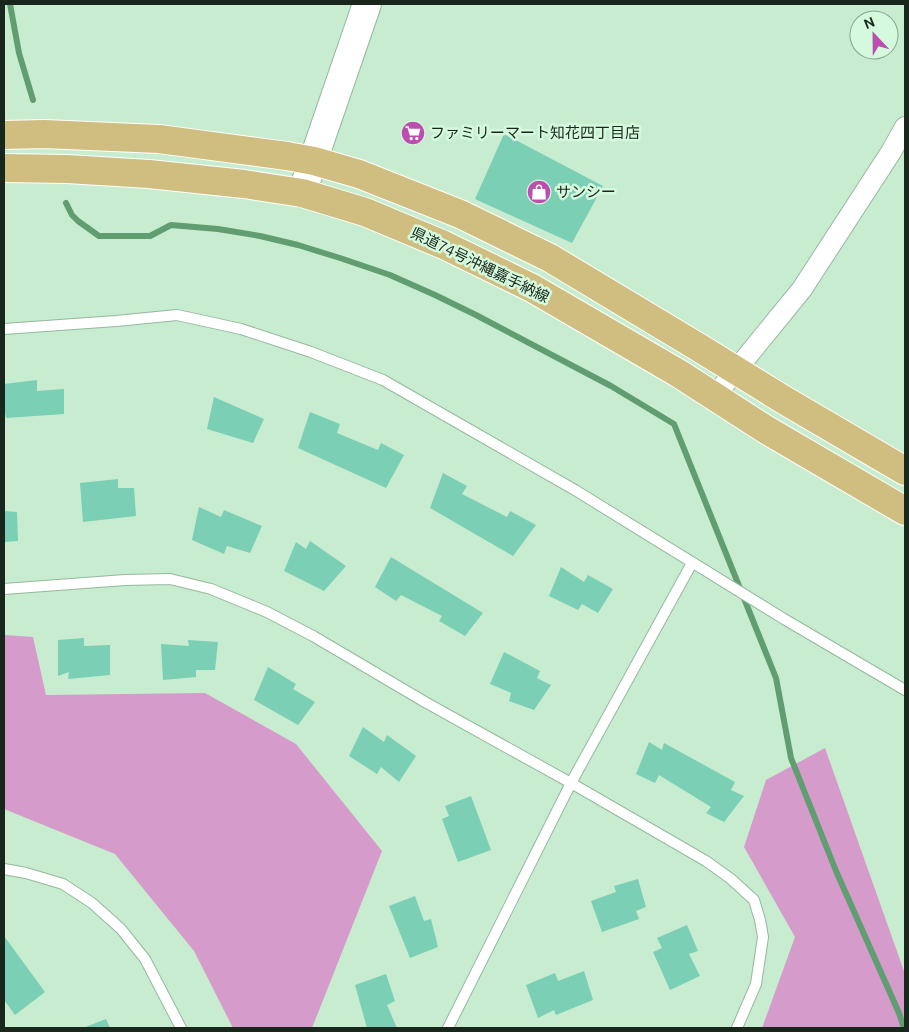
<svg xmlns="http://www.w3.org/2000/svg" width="909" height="1032" font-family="Ubuntu,'Noto Sans JP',sans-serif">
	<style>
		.forest { fill: #d59ccb }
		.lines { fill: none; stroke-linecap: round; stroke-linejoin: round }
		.stream { stroke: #609d71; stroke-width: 6 }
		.building { fill: #7acfb5 }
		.lane-casing { stroke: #95b89e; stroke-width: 12 }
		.street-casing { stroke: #95b89e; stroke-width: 22 }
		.secondary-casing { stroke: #95b89e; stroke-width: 30 }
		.primary-casing { stroke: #fff; stroke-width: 30 }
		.lane { stroke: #fff; stroke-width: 10 }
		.street { stroke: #fff; stroke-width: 20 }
		.secondary { stroke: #fff; stroke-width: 28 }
		.primary { stroke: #d0be80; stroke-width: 28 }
		.labels { text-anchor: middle; stroke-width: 5; stroke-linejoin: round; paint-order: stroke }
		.poi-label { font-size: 15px; fill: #18261c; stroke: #d5f9dd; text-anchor: start }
		.street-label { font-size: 15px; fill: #18261c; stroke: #d5f9dd }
	</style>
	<rect width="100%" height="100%" fill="#c8ecd0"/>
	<path class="forest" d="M 4,635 L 33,637 L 46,695 L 205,693 L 296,744 L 382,851 L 312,1028 L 233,1028 L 194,951 L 115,854 L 4,809 Z
		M 825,748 L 905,974 L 905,1028 L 762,1028 L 795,937 L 744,847 L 766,780 Z"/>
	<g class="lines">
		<path class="stream" d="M 10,4 L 19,53 L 33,100
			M 66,203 L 72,215 L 78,221 L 99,236 L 150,236 L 171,225 L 218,229 L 260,236 L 298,245 L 340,258 L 390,275 L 435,295 L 476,315 L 611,386 L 674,424 L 776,678 L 791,758 L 836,871 L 899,1013 L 904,1028"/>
	</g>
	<path class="building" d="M 504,134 L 603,186 L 572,243 L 475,199 Z
		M 37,380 L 37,391 L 64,389 L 64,414 L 6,418 L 4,406 L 4,384 Z
		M 214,397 L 264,419 L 253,443 L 207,429 Z
		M 310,412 L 340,424 L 337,433 L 378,450 L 381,443 L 404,455 L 386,488 L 298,448 Z
		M 443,473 L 467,486 L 462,494 L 507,517 L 510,511 L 536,525 L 513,556 L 430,508 Z
		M 118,479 L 118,488 L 134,488 L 136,516 L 83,522 L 80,483 Z
		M 199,507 L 221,517 L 224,510 L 262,526 L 250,553 L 227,546 L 224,554 L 192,540 Z
		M 4,511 L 17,512 L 18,541 L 4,542 Z
		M 310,541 L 346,566 L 324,591 L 284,571 L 296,542 L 306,549 Z
		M 391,557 L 483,613 L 465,636 L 439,621 L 442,616 L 401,595 L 396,601 L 375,587 Z
		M 561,567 L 584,582 L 588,575 L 613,589 L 598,613 L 582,604 L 578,610 L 549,596 Z
		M 84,638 L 84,646 L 110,645 L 110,675 L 68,679 L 69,672 L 58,676 L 58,640 Z
		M 188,640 L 218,642 L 215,670 L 196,670 L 196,677 L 163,680 L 161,644 L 189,646 Z
		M 504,652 L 540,671 L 537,678 L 551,685 L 534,710 L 509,701 L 511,693 L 490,684 Z
		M 268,667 L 296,684 L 293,689 L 315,702 L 298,725 L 254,700 Z
		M 363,727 L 384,742 L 387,735 L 416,756 L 399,782 L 381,767 L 377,774 L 349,756 Z
		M 649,742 L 662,750 L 664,743 L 735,782 L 731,790 L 744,796 L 724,822 L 706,813 L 711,807 L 659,775 L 655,783 L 636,774 Z
		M 471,796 L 491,850 L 458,862 L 442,819 L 449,816 L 445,806 Z
		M 638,879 L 646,907 L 636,911 L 639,919 L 602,932 L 591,901 L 616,892 L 614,886 Z
		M 415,896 L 424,921 L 431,919 L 438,947 L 410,958 L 389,906 Z
		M 687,925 L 698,951 L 689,954 L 700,976 L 670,990 L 653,952 L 662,948 L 657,938 Z
		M 4,936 L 45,992 L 15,1015 L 4,1000 Z
		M 584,971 L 593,1000 L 556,1015 L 554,1010 L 538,1018 L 526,985 L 555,973 L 558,981 Z
		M 386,974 L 395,1001 L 387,1005 L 397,1028 L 367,1028 L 355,985 Z
		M 106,1019 L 110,1028 L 83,1028 Z"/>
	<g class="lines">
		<g class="lane-casing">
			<path id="lane" d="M 4,329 L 116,321 L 177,315 L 241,329 L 311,352 L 383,380 L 575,490 L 784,619 L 905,690
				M 4,589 L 125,580 L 170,579 L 211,589 L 267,612 L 313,636 L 425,702 L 571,783 L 706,861 L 731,879 L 754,900 L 760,920 L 763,937 L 756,984 L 737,1028
				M 4,869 L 26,873 L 63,884 L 92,903 L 121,929 L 145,959 L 181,1028
				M 448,1028 L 571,783 L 692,563"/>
		</g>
		<g class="street-casing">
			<path id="street" d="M 714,397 L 802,289 L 891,152 L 905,127"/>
		</g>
		<g class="secondary-casing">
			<path id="secondary" d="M 302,193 L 367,4"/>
		</g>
		<g class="primary-casing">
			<path id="primary" d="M 4,135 L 44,134 L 159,139 L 287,156 L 314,161 L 359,174 L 460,214 L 550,258 L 698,347 L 784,400 L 905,471
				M 4,168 L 67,169 L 149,174 L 244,184 L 302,193 L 365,212 L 444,245 L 532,288 L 678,373 L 765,429 L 905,511"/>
		</g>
		<use href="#lane" class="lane"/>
		<use href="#street" class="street"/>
		<use href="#secondary" class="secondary"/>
		<use href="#primary" class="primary"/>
	</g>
	<defs>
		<g id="supermarket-disc" transform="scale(1.25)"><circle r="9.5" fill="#bb4eae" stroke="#d5f9dd"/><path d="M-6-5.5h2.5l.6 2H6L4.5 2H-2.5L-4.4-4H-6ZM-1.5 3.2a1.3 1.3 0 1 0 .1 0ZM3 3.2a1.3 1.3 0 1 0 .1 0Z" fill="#fff"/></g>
		<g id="shop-disc" transform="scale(1.25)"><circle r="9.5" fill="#bb4eae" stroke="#d5f9dd"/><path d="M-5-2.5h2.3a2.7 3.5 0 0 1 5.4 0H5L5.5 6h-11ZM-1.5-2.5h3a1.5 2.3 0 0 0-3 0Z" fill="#fff"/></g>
	</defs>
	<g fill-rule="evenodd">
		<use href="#supermarket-disc" x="413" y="133"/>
		<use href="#shop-disc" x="539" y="192"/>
	</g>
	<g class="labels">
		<g class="poi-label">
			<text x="430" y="138">ファミリーマート知花四丁目店</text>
			<text x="556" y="197">サンシー</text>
		</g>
		<g class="street-label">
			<text transform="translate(480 265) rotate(26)" y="5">県道74号沖縄嘉手納線</text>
		</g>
	</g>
	<rect width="909" height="1032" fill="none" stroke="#18261c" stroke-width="10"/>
	<g transform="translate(874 35) rotate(338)"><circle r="24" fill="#d5f9dd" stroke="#89a590"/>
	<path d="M0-4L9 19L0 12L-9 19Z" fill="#bb4eae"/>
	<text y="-8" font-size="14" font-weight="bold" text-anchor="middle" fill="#18261c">N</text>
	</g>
</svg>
